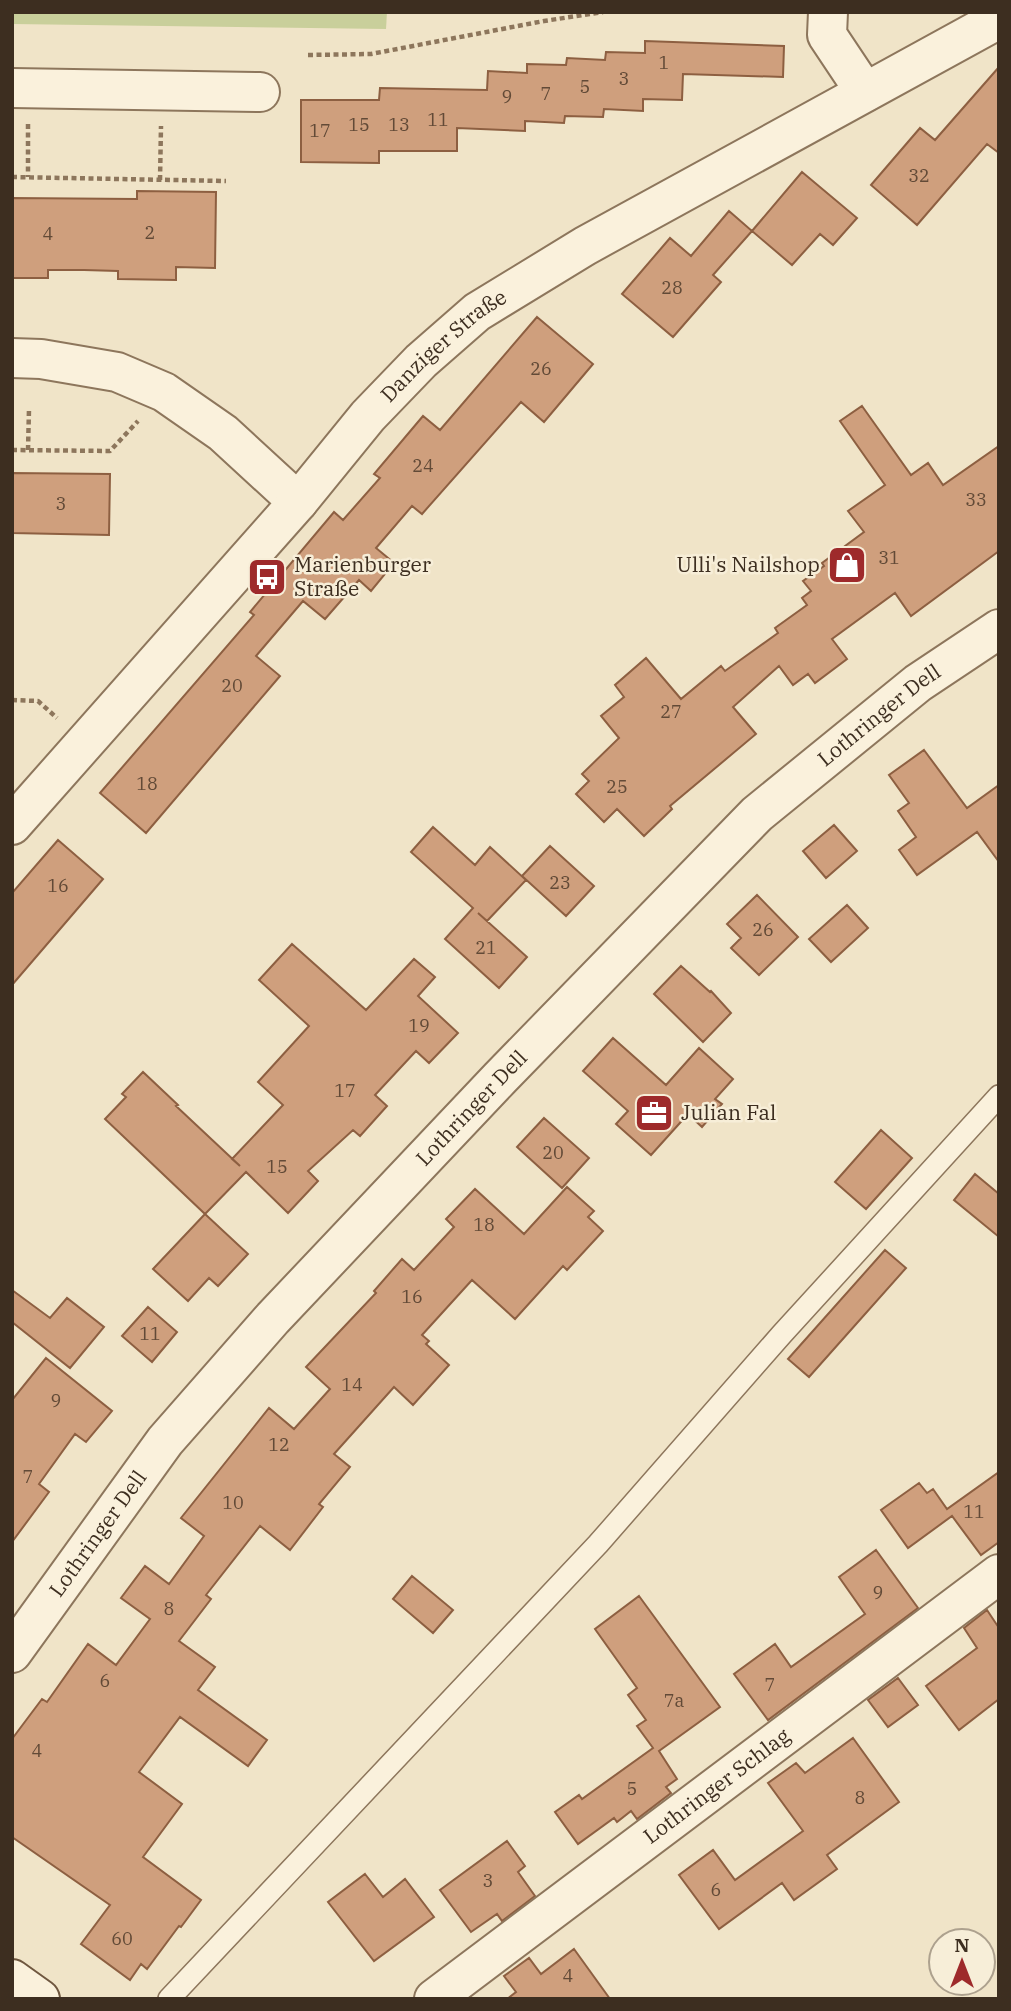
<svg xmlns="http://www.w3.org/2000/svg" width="1011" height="2011" font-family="'IBM Plex Serif',serif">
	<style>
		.green { fill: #c9cf9b }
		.building { fill: #cf9f7d; stroke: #8d5f41; stroke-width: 2 }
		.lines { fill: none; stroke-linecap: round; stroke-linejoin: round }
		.lane-casing { stroke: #8d765c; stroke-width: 24 }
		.street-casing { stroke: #8d765c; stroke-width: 42 }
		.secondary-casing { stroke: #6f573f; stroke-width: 42 }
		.path { stroke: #8d765c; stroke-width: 4.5; stroke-dasharray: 5 3.5; stroke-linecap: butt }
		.lane { stroke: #faf1dc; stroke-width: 21 }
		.street { stroke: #faf1dc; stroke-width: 38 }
		.secondary { stroke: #faf1dc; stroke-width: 38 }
		.labels { text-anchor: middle; stroke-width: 5; stroke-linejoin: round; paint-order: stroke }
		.number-label { font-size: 18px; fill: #624a37 }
		.street-label { font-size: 21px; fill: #3d2e20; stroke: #f7eed8 }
		.poi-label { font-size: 21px; fill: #3d2e20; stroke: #f7eed8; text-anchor: start }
	</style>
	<rect width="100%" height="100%" fill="#f0e4c8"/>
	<path class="green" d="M 12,12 L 387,12 L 386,29 L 12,24 Z"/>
	<path class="building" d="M 645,41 L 784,46 L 783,77 L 683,74 L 682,100 L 643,99 L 643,111 L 604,109 L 603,117 L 565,116 L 564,123 L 525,121 L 525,131 L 457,128 L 457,151 L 379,151 L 379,163 L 301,162 L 301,100 L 379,100 L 380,88 L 487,90 L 488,71 L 527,73 L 527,64 L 566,65 L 567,58 L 605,60 L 606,52 L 645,53 Z
		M 999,67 L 999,153 L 987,144 L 917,225 L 871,185 L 920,128 L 935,140 Z
		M 802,172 L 857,218 L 833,245 L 820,234 L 792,265 L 752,231 Z
		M 137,191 L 216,192 L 215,268 L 176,267 L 176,280 L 118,279 L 118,271 L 84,270 L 48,270 L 48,278 L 12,278 L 12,198 L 137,199 Z
		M 729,211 L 752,231 L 713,275 L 721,282 L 673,337 L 622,294 L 670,238 L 691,256 Z
		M 537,317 L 593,364 L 544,422 L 521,402 L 422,514 L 412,506 L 376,548 L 394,563 L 371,591 L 359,580 L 325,619 L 303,601 L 256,656 L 280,676 L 146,833 L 100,793 L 254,615 L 250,612 L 334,512 L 343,520 L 380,478 L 374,474 L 423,416 L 440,430 Z
		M 862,406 L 911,475 L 928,463 L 943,485 L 999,446 L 999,551 L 911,616 L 895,593 L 832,639 L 847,659 L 815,683 L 808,674 L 793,685 L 779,666 L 733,707 L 756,734 L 670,806 L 672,809 L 644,836 L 617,809 L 604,822 L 576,794 L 589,781 L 582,774 L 619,738 L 601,716 L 624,697 L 615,685 L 646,658 L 681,699 L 721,666 L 725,671 L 778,633 L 775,628 L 807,605 L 802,598 L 811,591 L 803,581 L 824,566 L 822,563 L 864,532 L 848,511 L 885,485 L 840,421 Z
		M 12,473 L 110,474 L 109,535 L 12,533 Z
		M 924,750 L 967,808 L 999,785 L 999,862 L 977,832 L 917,875 L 899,850 L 916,837 L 898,811 L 909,803 L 889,775 Z
		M 834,825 L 857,851 L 826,878 L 803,851 Z
		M 433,827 L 475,865 L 490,847 L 526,880 L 487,921 L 478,913 L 527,957 L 499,988 L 445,939 L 473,908 L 411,852 Z
		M 58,840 L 103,879 L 12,985 L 12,893 Z
		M 550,846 L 594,886 L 566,916 L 522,876 Z
		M 757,895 L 798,937 L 759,975 L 731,948 L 741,938 L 727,924 Z
		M 847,905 L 868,928 L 831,962 L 809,939 Z
		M 292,944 L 366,1010 L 414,959 L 435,977 L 418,996 L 458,1033 L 429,1063 L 416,1051 L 375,1095 L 387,1106 L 360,1136 L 353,1130 L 308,1171 L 318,1181 L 288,1213 L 246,1172 L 205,1214 L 105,1119 L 126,1097 L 122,1094 L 143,1072 L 178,1105 L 176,1106 L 240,1166 L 232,1159 L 283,1105 L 258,1082 L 309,1026 L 259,980 Z
		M 681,966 L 710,992 L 711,991 L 731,1013 L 703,1042 L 654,994 Z
		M 613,1038 L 666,1085 L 699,1048 L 733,1079 L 715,1099 L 722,1104 L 702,1127 L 688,1114 L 651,1155 L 616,1124 L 628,1111 L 583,1071 Z
		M 544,1118 L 589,1158 L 562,1188 L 517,1147 Z
		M 881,1130 L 912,1158 L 866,1209 L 835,1182 Z
		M 975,1174 L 999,1194 L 999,1237 L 954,1200 Z
		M 567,1187 L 594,1211 L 588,1217 L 603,1231 L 567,1270 L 563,1266 L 515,1319 L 472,1280 L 422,1335 L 429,1341 L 426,1344 L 449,1365 L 413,1405 L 394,1387 L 334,1454 L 350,1467 L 319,1504 L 323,1507 L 290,1550 L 260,1526 L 206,1595 L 211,1599 L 179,1641 L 215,1667 L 198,1690 L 267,1740 L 248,1766 L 180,1717 L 139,1772 L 182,1804 L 143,1857 L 201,1900 L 181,1927 L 179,1926 L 147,1969 L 141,1964 L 130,1980 L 81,1944 L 110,1905 L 12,1837 L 12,1739 L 42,1699 L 47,1702 L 88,1644 L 116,1665 L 150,1619 L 121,1598 L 145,1566 L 169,1584 L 204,1536 L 181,1518 L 269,1408 L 294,1429 L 330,1389 L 306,1367 L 376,1293 L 374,1291 L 402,1259 L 414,1270 L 454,1227 L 446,1219 L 475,1189 L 524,1234 Z
		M 205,1214 L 248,1254 L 218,1286 L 209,1278 L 188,1301 L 153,1269 Z
		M 885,1250 L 906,1268 L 809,1377 L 788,1359 Z
		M 12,1290 L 50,1318 L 67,1298 L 104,1327 L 70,1368 L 12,1322 Z
		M 148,1307 L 177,1332 L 152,1362 L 122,1336 Z
		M 46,1358 L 112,1411 L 86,1442 L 75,1434 L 39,1484 L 49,1492 L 12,1542 L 12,1400 Z
		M 999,1472 L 999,1542 L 981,1555 L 952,1516 L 908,1548 L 881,1510 L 919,1483 L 927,1493 L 933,1489 L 947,1509 Z
		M 876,1550 L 918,1608 L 768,1720 L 734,1674 L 775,1644 L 791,1667 L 865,1614 L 839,1577 Z
		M 412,1576 L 453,1610 L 433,1633 L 393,1599 Z
		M 639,1596 L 720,1707 L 659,1751 L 677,1779 L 666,1787 L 671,1793 L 637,1819 L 631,1811 L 617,1822 L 614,1818 L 578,1844 L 555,1812 L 579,1795 L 582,1799 L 653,1748 L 637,1726 L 646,1720 L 628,1695 L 637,1688 L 595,1629 Z
		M 987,1610 L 999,1628 L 999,1699 L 959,1730 L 926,1686 L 977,1648 L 964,1628 Z
		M 898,1678 L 918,1705 L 888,1727 L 868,1700 Z
		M 853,1738 L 899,1802 L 827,1855 L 837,1869 L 794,1900 L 782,1883 L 719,1929 L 679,1875 L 713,1850 L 735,1880 L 803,1831 L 768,1783 L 796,1763 L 805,1773 Z
		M 507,1841 L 525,1866 L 518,1872 L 535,1896 L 502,1921 L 497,1914 L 471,1932 L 440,1890 Z
		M 365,1874 L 383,1897 L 405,1879 L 434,1917 L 374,1961 L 328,1902 Z
		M 574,1949 L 610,1999 L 507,1999 L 516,1992 L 504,1976 L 529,1958 L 541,1974 Z"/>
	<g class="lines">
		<g class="lane-casing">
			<path id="lane" d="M 169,1999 L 598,1544 L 782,1334 L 999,1096"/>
		</g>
		<g class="street-casing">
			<g id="street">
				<path d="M 828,12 L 827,35 L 865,92"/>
				<path d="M 12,88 L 260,92"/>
				<path d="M 12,358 L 41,359 L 117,372 L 164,392 L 223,433 L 298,502"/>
				<path id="s1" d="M 12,825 L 298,502 L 368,416 L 421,361 L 477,312 L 585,246 L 999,19"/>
				<path id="s2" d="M 12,1653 L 165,1441 L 273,1318 L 500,1078 L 757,814 L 918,683 L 999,629"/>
				<path id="s3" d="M 434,1999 L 999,1574"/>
			</g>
		</g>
		<g class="secondary-casing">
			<path id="secondary" d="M 12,1979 L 40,1999"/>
		</g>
		<path class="path" d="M 308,55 L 371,54 L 544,21 L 603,12
			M 28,124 L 28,177
			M 12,177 L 226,181
			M 160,180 L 161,126
			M 12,450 L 110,451 L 138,421
			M 28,450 L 29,409
			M 12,700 L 38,701 L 57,718"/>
		<use href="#lane" class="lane"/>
		<use href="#street" class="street"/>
		<use href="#secondary" class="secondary"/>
	</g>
	<defs>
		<g id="shop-square" transform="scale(2.0125)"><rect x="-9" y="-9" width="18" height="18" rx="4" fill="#9e2a2b" stroke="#f7eed8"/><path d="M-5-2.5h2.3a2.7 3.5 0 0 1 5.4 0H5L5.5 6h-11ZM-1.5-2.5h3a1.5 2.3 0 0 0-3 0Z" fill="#fff"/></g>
		<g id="bus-square" transform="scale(2.0125)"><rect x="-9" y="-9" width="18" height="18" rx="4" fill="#9e2a2b" stroke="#f7eed8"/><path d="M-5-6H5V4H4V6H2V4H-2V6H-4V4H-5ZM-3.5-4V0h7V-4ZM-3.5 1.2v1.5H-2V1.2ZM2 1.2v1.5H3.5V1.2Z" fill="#fff"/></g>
		<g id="office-square" transform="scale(2.0125)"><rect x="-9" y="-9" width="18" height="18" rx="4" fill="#9e2a2b" stroke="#f7eed8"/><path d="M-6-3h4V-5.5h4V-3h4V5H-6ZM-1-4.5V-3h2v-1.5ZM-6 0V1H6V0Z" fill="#fff"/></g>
	</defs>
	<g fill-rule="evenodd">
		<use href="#shop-square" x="847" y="565"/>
		<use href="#bus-square" x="267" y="577"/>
		<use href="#office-square" x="654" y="1113"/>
	</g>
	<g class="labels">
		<g class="number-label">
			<text x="664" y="69">1</text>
			<text x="624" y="85">3</text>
			<text x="585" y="93">5</text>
			<text x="546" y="100">7</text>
			<text x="507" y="103">9</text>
			<text x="438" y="126">11</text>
			<text x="359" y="131">15</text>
			<text x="399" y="131">13</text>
			<text x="320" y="137">17</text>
			<text x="919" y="182">32</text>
			<text x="150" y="239">2</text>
			<text x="48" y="240">4</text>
			<text x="672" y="294">28</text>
			<text x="541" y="375">26</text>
			<text x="423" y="472">24</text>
			<text x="976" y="506">33</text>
			<text x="61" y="510">3</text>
			<text x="889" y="564">31</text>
			<text x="232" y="692">20</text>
			<text x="671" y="718">27</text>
			<text x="147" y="790">18</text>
			<text x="617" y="793">25</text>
			<text x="560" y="889">23</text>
			<text x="58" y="892">16</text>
			<text x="763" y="936">26</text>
			<text x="486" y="954">21</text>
			<text x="419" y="1032">19</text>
			<text x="345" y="1097">17</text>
			<text x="553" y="1159">20</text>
			<text x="277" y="1173">15</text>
			<text x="484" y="1231">18</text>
			<text x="412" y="1303">16</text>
			<text x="150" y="1340">11</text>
			<text x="352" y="1391">14</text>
			<text x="56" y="1407">9</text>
			<text x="279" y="1451">12</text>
			<text x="28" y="1483">7</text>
			<text x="233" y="1509">10</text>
			<text x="974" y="1518">11</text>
			<text x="878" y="1599">9</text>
			<text x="169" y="1615">8</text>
			<text x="105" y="1687">6</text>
			<text x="770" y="1691">7</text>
			<text x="674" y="1707">7a</text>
			<text x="37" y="1757">4</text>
			<text x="632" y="1795">5</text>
			<text x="860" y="1804">8</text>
			<text x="488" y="1887">3</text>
			<text x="716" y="1896">6</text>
			<text x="122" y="1945">60</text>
			<text x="568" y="1982">4</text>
		</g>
		<g class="street-label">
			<text dy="7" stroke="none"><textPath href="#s1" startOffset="646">Danziger Straße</textPath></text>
			<text dy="7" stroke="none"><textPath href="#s2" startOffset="1281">Lothringer Dell</textPath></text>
			<text dy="7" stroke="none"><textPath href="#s2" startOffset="714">Lothringer Dell</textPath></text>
			<text dy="7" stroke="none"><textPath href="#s2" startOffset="147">Lothringer Dell</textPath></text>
			<text dy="7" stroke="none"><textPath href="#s3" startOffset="354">Lothringer Schlag</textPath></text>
		</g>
		<g class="poi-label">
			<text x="294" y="572">Marienburger<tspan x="294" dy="24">Straße</tspan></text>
			<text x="820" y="572" text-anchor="end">Ulli's Nailshop</text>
			<text x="681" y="1120">Julian Fal</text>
		</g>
	</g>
	<rect width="1011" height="2011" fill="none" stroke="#3d2e20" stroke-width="28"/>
	<g transform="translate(962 1962)"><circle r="33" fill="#f7eed8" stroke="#ada18e" stroke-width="2"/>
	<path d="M0-5L12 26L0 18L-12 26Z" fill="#9e2a2b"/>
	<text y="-10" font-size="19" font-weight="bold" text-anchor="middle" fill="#3d2e20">N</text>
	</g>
</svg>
